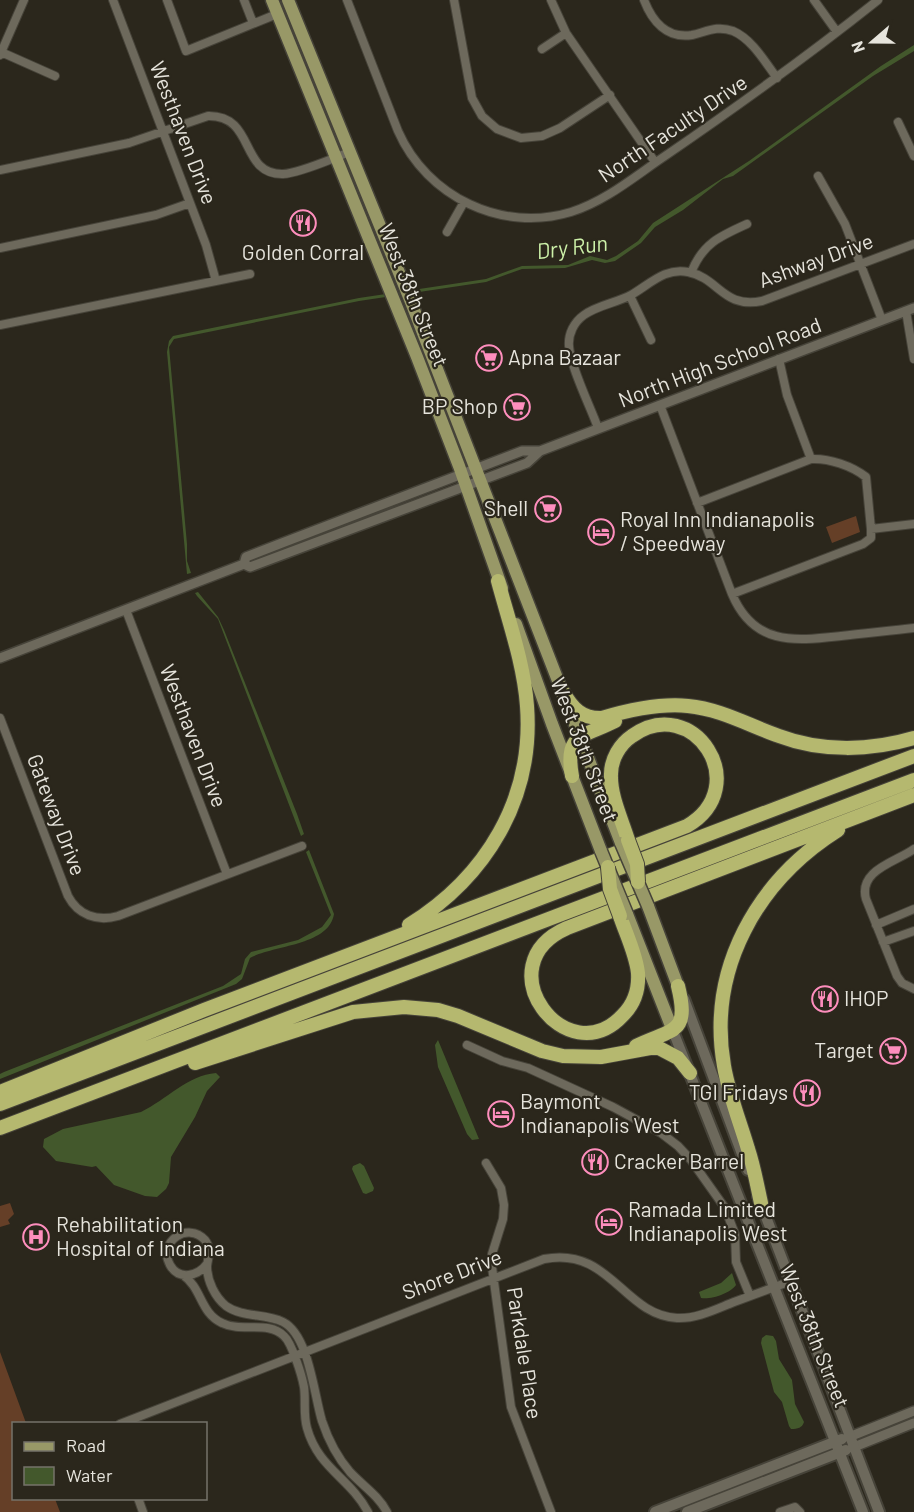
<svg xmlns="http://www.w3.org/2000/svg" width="914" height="1512" font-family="Barlow,sans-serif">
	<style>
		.green { fill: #653f27 }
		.water { fill: #43582c }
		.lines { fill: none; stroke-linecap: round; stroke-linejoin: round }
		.minor-casing { stroke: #464339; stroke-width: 10 }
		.tertiary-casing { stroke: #464339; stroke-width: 12 }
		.secondary-casing { stroke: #464339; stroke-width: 14 }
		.primary-casing { stroke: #464339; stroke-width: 15 }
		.motorway-casing { stroke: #464339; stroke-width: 16 }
		.minor { stroke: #6d695c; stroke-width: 8 }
		.tertiary { stroke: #6d695c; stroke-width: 9 }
		.secondary { stroke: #6d695c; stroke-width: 10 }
		.primary { stroke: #989867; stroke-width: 12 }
		.motorway { stroke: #b5b86f; stroke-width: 14 }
		.primary-bridge-casing { stroke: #464339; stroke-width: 15; stroke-linecap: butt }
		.motorway-bridge-casing { stroke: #464339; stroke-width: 16; stroke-linecap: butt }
		.primary-bridge { stroke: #989867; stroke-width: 12 }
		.motorway-bridge { stroke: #b5b86f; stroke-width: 14 }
		.labels { text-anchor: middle; stroke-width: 4.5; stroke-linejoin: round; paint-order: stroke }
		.street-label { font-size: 21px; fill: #e6e4dc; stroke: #2b271c }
		.poi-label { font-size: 21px; fill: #e6e4dc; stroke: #2b271c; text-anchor: start }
		.water-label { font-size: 22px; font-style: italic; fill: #cdf1a9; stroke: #2b271c }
	</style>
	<rect width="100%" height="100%" fill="#2b271c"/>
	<path class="green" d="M 856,516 L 860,532 L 832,543 L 826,527 Z
		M 10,1203 L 14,1214 L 8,1220 L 10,1224 L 0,1227 L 0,1206 Z
		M 0,1352 L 26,1423 L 14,1424 L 14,1498 L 55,1499 L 60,1512 L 0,1512 Z"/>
	<path class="water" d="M 914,45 L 914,51 L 873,76 L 733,176 L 723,179 L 683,210 L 655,227 L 641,243 L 615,261 L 605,263 L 592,260 L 565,268 L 522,269 L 486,282 L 359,301 L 174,339 L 169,347 L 187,544 L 187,561 L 191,573 L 187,574 L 167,352 L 169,341 L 173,336 L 359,298 L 486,279 L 522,266 L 568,265 L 590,256 L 607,260 L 616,256 L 638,241 L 653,223 L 749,161 L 881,66 Z
		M 198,592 L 218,617 L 224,630 L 297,814 L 304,834 L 301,836 L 218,619 L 197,596 L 195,593 Z
		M 309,850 L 334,914 C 329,946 273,945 250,958 L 242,979 L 236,984 L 0,1079 L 0,1074 L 4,1072 L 223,986 L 241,974 L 245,959 L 251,952 L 298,940 L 322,927 L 331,915 L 306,852 Z
		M 438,1040 L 479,1139 L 472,1140 L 467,1134 L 438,1067 L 435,1045 Z
		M 216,1073 L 220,1077 L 207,1091 L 195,1117 L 171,1157 L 169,1183 L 166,1189 L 157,1197 L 145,1196 L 114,1185 L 96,1166 L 92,1167 L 56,1161 L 43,1147 L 44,1139 L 63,1129 L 141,1112 C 166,1100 188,1075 216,1073 Z
		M 360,1163 L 364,1166 L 374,1188 L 373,1191 L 366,1194 L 363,1193 L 352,1169 L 353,1166 Z
		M 732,1273 L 736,1285 C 731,1293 711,1300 701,1298 L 699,1292 L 721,1283 Z
		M 766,1335 L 773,1336 L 776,1341 L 779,1359 L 792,1380 L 795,1404 L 804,1422 C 802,1428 798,1429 791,1429 L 789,1426 L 782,1402 L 774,1392 L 761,1343 L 762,1338 Z"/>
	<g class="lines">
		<g class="minor-casing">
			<path id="minor" d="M 113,0 L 206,245 L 216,281
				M 167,0 L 186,51 L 277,14
				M 244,0 L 253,23
				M 347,0 L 398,131 C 427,197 502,233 571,212 C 606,201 635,176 665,156 C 738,106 809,55 878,0
				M 454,0 L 472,98 L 482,116 L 497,129 L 521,138 L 542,136 L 560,128 L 610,95
				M 551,0 L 566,33 L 655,162
				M 644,0 C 652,21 667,39 692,35 C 706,32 717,25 733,31 C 752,39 765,62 777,78
				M 814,0 L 837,32
				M 542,49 L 566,33
				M 1,52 L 55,76
				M 0,55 L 24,0
				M 898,122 L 914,156
				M 0,170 L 129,143 L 208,116 C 256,115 239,175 283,174 C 301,173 333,158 350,152
				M 818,176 L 845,224 L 882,320
				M 447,232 L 464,202
				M 0,248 L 156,215 L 190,203
				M 691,273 C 702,244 720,236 747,224
				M 630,296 L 651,340
				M 906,311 L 914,359
				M 0,325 L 250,274
				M 779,359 L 787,395 L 811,459 C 829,458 852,466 866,477 L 871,529 L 914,524
				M 660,405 L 732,594 C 754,646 794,641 841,636 C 865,633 890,631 914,628
				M 598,428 C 591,408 570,366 569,346 C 568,334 574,322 584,315 C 598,305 616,303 631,295 C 649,285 665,267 688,272 C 719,278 723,309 762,301 L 914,244
				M 697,503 L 811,459
				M 732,594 L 863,544 L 871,538 L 871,529
				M 126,610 L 227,874
				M 0,718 L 68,896 C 78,915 97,922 118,916 L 302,846
				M 914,849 C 896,862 858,870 866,899 L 897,976 L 902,983 L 914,989
				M 876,925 L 914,909
				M 883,942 L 914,931
				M 467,1045 L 502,1061 L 528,1068 L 613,1107 L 661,1133 L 678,1146 L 691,1160 L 725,1208 L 735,1234 L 736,1262 L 750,1296
				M 486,1163 L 501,1188 L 504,1205 L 503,1219 L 492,1254 L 492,1267 L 511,1407 L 551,1512
				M 207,1264 C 198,1276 179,1281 170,1265 C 157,1242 188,1221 205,1240 C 212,1249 208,1257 207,1266 C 207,1281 215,1297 226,1306 C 243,1318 265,1313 283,1322 C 309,1335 314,1395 322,1421 C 328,1439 337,1457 350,1472 C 363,1486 378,1495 387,1512
				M 183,1275 C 202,1288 200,1313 222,1323 C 242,1333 268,1320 284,1336 C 292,1343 302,1376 304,1387 C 306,1400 303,1414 307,1428 C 318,1468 350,1478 368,1512
				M 120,1424 L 544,1259 C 610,1246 623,1315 677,1318 C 697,1319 716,1309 734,1302 C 753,1295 772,1288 791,1281
				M 138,1498 L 143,1512
				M 780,1512 L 795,1507 L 800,1512"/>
		</g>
		<g class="tertiary-casing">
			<path id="tertiary" d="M 244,564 L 250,567 L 527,463 L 540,451 L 914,308
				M 0,658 L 244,564 L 246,557 L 282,543 L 522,451 L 540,451
				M 849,1437 L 914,1411
				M 854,1447 L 914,1423"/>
		</g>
		<g class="secondary-casing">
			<path id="secondary" d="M 684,999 L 748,1170
				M 673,1031 L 863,1512
				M 758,1196 L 879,1512
				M 655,1512 L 842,1439
				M 687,1512 L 846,1450"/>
		</g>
		<g class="primary-casing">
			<path id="primary" d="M 272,0 L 417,357 L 459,466 L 502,588
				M 288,0 L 411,302 L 621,843
				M 516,624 L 552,724 L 601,851
				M 648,906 L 678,986
				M 627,914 L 673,1031"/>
		</g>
		<g class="motorway-casing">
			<path id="motorway" d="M 563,692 C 572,708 582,719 602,718 C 629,710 659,703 688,706 C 720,709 748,725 779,736 C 821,752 871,751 914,738
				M 572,776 C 564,733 584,737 615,721
				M 620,916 C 626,934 636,954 638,973 C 639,989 634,1004 623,1015 C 567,1076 483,965 567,928 L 914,795
				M 409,925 C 486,877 534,799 527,706 C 524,664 509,622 498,581
				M 636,1046 C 673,1028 690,1035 678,986
				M 195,1063 L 353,1012 L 404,1007 L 438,1010 L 458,1016 L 542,1051 L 563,1056 L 601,1057 L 650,1048 L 659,1048 L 678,1058 L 690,1073
				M 0,1092 L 204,1010 L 687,826 C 755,786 693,692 632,736 C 620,744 611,759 611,774 C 610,796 622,820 628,840
				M 0,1104 L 914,756
				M 0,1128 L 914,780
				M 761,1203 C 757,1185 754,1167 748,1149 C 740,1122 729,1095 724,1066 C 707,969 757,881 838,830"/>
		</g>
		<use href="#minor" class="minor"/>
		<use href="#tertiary" class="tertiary"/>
		<use href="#secondary" class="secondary"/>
		<use href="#primary" class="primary"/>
		<use href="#motorway" class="motorway"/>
		<g class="primary-bridge-casing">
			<path id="primary-bridge" d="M 621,843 L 648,906
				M 601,851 L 627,914"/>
		</g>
		<g class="motorway-bridge-casing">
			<path id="motorway-bridge" d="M 628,840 L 637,864 L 638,882
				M 608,867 L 610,889 L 620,916"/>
		</g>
		<use href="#primary-bridge" class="primary-bridge"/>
		<use href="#motorway-bridge" class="motorway-bridge"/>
	</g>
	<defs>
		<g id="restaurant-ring" transform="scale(1.35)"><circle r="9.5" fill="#2b271c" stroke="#fe8ebd" stroke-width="1.5"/><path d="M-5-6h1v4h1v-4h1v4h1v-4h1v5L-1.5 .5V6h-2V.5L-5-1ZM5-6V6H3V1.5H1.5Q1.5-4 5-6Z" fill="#fe8ebd"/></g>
		<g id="supermarket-ring" transform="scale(1.35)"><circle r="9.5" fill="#2b271c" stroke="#fe8ebd" stroke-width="1.5"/><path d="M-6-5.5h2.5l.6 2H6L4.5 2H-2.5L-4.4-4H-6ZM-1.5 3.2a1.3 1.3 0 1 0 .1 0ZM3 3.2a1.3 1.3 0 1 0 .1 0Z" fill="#fe8ebd"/></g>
		<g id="hotel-ring" transform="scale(1.35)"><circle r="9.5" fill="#2b271c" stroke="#fe8ebd" stroke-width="1.5"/><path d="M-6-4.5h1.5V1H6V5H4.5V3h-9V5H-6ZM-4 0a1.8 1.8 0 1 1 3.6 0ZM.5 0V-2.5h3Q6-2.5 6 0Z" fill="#fe8ebd"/></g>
		<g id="hospital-ring" transform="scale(1.35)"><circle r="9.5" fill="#2b271c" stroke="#fe8ebd" stroke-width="1.5"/><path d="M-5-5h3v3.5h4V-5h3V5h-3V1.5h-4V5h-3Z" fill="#fe8ebd"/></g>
	</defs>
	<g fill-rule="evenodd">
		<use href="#restaurant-ring" x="303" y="223"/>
		<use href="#supermarket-ring" x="489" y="358"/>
		<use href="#supermarket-ring" x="517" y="407"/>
		<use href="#supermarket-ring" x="548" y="509"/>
		<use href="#hotel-ring" x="601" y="532"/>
		<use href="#restaurant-ring" x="825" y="999"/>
		<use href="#supermarket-ring" x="893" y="1051"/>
		<use href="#restaurant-ring" x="807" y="1093"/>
		<use href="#hotel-ring" x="501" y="1114"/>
		<use href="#restaurant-ring" x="595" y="1162"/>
		<use href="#hotel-ring" x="609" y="1222"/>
		<use href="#hospital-ring" x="36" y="1237"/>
	</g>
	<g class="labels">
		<g class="street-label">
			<text transform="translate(673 129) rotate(-34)" y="7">North Faculty Drive</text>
			<text transform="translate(183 133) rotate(69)" y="7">Westhaven Drive</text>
			<text transform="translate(816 261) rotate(-20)" y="7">Ashway Drive</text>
			<text transform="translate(413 295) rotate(68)" y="7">West 38th Street</text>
			<text transform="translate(720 363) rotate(-21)" y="7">North High School Road</text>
			<text transform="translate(193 736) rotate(69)" y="7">Westhaven Drive</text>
			<text transform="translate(584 750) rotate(69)" y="7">West 38th Street</text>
			<text transform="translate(56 815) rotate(69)" y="7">Gateway Drive</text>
			<text transform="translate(452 1275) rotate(-21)" y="7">Shore Drive</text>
			<text transform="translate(814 1336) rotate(68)" y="7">West 38th Street</text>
			<text transform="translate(524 1353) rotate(81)" y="7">Parkdale Place</text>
		</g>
		<g class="poi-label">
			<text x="303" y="260" text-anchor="middle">Golden Corral</text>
			<text x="508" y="365">Apna Bazaar</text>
			<text x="498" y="414" text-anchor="end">BP Shop</text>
			<text x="528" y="516" text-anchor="end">Shell</text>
			<text x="620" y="527">Royal Inn Indianapolis<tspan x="620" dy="24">/ Speedway</tspan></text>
			<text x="844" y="1006">IHOP</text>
			<text x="874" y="1058" text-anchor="end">Target</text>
			<text x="788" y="1100" text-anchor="end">TGI Fridays</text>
			<text x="520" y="1109">Baymont<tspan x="520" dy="24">Indianapolis West</tspan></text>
			<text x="614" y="1169">Cracker Barrel</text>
			<text x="628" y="1217">Ramada Limited<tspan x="628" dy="24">Indianapolis West</tspan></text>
			<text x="56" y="1232">Rehabilitation<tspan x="56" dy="24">Hospital of Indiana</tspan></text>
		</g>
		<g class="water-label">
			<text transform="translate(572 247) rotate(-7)" y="8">Dry Run</text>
		</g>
	</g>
	<rect x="12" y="1422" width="195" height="78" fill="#2b271c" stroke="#767369" stroke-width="1.5"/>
	<rect x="24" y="1442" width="30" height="9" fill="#989867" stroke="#767369" stroke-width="1.5"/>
	<text x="66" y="1452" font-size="18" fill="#e6e4dc">Road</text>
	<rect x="24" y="1467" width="30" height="18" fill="#43582c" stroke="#767369" stroke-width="1.5"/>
	<text x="66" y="1482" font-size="18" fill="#e6e4dc">Water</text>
	<g transform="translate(872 42) rotate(250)" stroke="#2b271c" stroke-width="4.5" paint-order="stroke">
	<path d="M0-4.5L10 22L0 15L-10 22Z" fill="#e6e4dc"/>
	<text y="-9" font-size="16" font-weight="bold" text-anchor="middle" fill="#e6e4dc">N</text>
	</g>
</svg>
